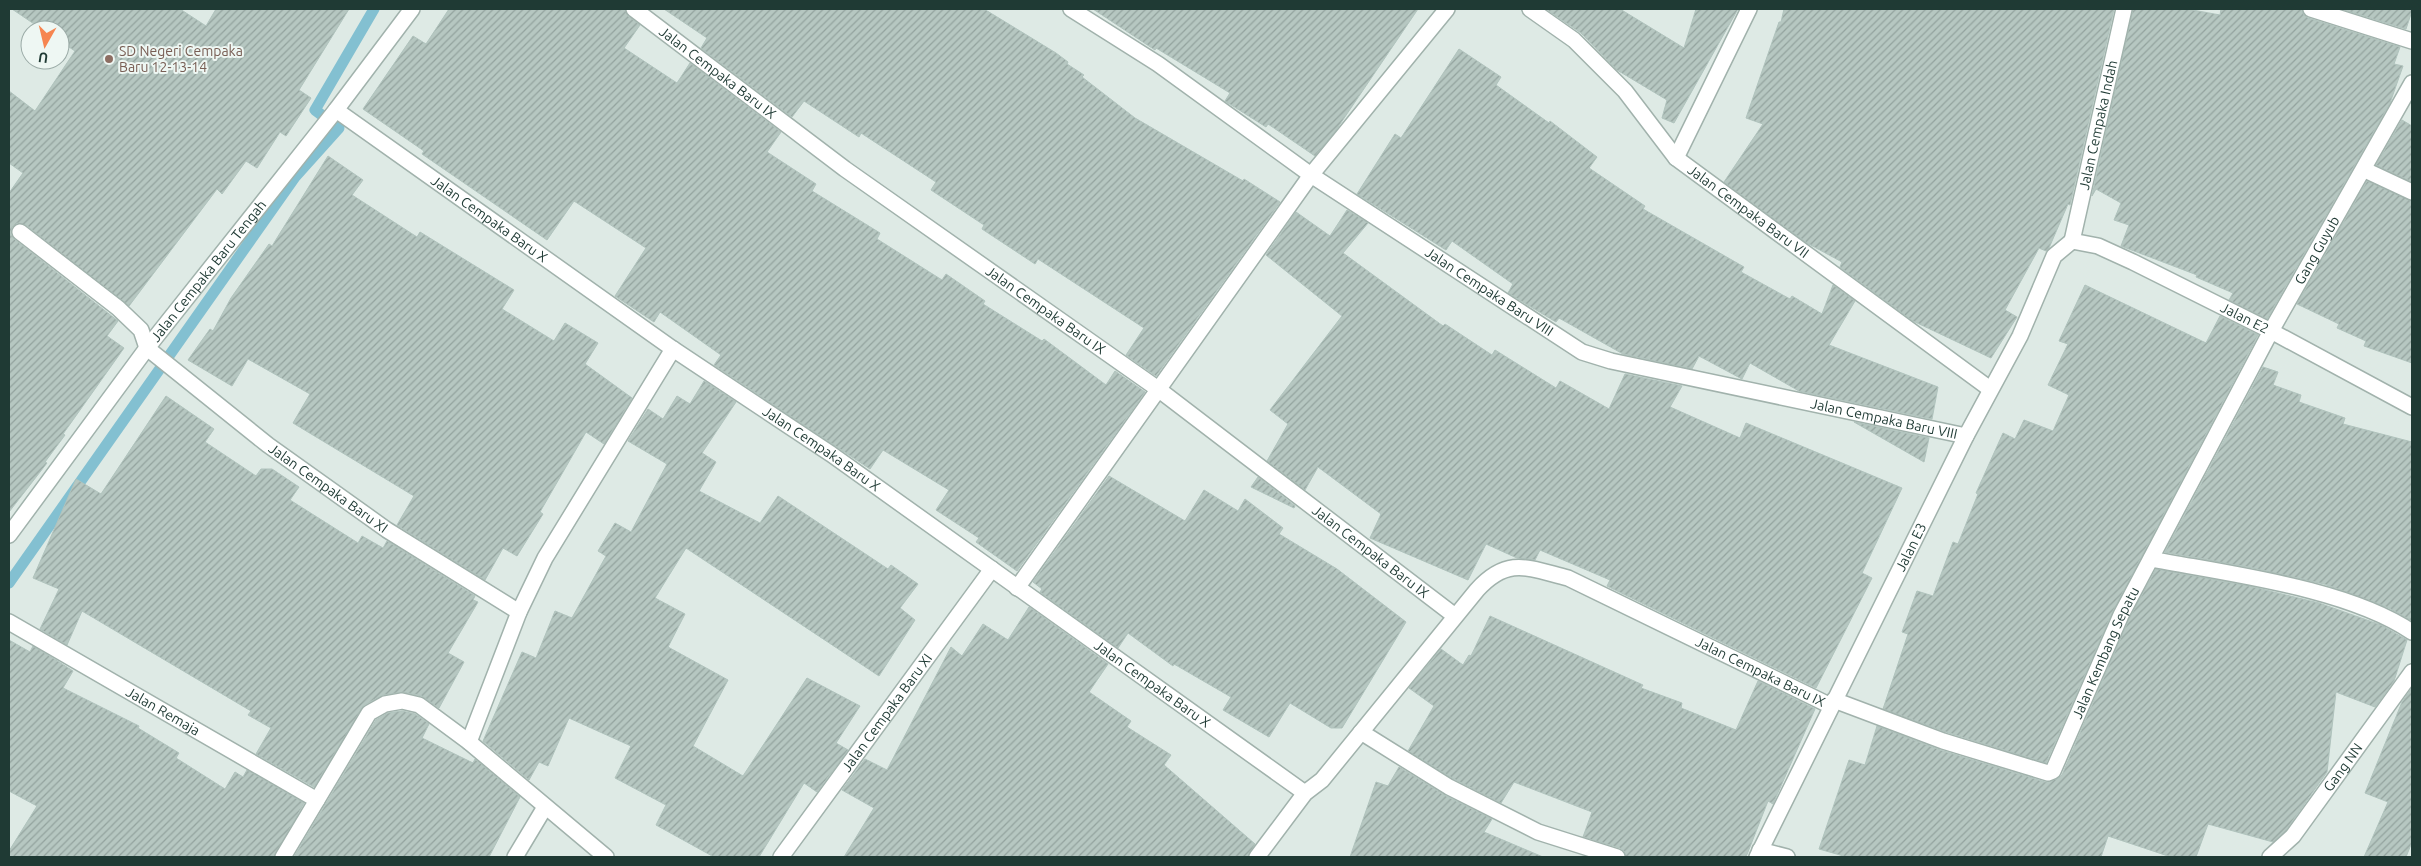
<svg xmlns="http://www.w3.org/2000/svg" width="2421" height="866" font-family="Ubuntu,sans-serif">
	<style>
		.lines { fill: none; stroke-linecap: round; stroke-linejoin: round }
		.stream { stroke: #83c0d1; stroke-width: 11 }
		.building { fill: url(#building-hatch); stroke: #b0c3bd }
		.minor-casing { stroke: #a1b2ac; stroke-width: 18 }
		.minor { stroke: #fff; stroke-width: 15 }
		.education-dot { fill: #8d6e63; stroke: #eef7f3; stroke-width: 2 }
		.labels { text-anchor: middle; stroke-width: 4; stroke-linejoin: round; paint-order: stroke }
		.education-label { font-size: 14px; fill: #785e54; stroke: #eef7f3; text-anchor: start }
		.street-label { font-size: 14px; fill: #1f3a34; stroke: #eef7f3 }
	</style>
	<defs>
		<pattern id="building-hatch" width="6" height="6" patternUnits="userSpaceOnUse" patternTransform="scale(1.25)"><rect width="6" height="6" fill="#b6c7c1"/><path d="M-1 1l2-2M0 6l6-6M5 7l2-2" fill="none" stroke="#93a39e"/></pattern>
	</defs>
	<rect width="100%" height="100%" fill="#deeae5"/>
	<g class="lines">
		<path class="stream" d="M 9,583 L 295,177 L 339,128 L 315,110 L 374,9"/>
	</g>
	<path class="building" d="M 12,9 L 180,9 L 206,26 L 216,9 L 349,9 L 299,90 L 311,98 L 286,136 L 280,132 L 257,168 L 246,161 L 222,194 L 217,189 L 129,306 L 26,225 L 17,223 L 12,227 L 11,235 L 14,239 L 118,321 L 107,336 L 124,348 L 63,434 L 65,435 L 45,462 L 47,463 L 9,512 L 9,193 L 23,173 L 9,163 L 9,91 L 35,111 L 75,51 L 60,41 L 60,30 L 43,30 Z
		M 449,9 L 625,9 L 628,16 L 640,25 L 624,48 L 677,83 L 690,63 L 781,132 L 767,152 L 816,184 L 812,191 L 880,233 L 877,239 L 942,280 L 946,274 L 985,301 L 983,304 L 1042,341 L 1044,339 L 1106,385 L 1115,371 L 1145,392 L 1017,571 L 976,542 L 979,538 L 936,510 L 949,490 L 883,450 L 870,469 L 714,365 L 721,355 L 660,312 L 654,322 L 615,296 L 646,248 L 574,201 L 547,240 L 422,154 L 424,151 L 363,109 L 413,36 L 426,44 Z
		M 664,9 L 984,9 L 1056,53 L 1068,62 L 1067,64 L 1084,75 L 1082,77 L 1135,118 L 1243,181 L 1244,179 L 1280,202 L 1156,376 L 1126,355 L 1144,328 L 1038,259 L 1035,264 L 982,229 L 984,225 L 931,190 L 936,182 L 861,133 L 859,137 L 804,101 L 792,117 L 701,48 L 707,38 Z
		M 1093,9 L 1418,9 L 1336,130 L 1315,156 L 1268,124 L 1266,127 L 1225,101 L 1230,93 L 1156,48 L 1155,50 Z
		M 1546,9 L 1620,9 L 1684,48 L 1696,9 L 1738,9 L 1674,123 L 1662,118 L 1667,100 L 1617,70 L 1581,33 Z
		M 1784,9 L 2114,9 L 2070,205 L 2068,204 L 2049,248 L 2046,251 L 2039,248 L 2005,310 L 2017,317 L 1991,358 L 1913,321 L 1840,267 L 1842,262 L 1807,243 L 1724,182 L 1763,124 L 1746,118 L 1779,22 L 1781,22 Z
		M 2133,9 L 2187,9 L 2220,15 L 2221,9 L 2302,9 L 2304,15 L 2308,18 L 2400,47 L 2394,64 L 2403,66 L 2390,103 L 2267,319 L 2229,300 L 2233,293 L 2196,277 L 2197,275 L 2121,246 L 2129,225 L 2114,220 L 2121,203 L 2096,189 L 2092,196 Z
		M 2341,9 L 2412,9 L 2412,11 L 2406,29 Z
		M 1459,49 L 1501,77 L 1496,85 L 1549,123 L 1550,121 L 1597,157 L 1589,168 L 1645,206 L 1643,209 L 1744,267 L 1741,272 L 1790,299 L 1792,296 L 1822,314 L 1833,285 L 1855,301 L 1829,345 L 1938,387 L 1932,419 L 1799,391 L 1750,363 L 1742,379 L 1699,356 L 1692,369 L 1623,354 L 1559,318 L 1556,322 L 1508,293 L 1513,284 L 1452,241 L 1446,250 L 1357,194 L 1395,134 L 1401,138 Z
		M 2402,120 L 2412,126 L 2412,182 L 2376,165 Z
		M 328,156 L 363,180 L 352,195 L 417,237 L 420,232 L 514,290 L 502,309 L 554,341 L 565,323 L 598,343 L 585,364 L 632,398 L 604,444 L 586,432 L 540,512 L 543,514 L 517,556 L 503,548 L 485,580 L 397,525 L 414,496 L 293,423 L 310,394 L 248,359 L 232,386 L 188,360 L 210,329 L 213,331 L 231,298 L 269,244 L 272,246 Z
		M 2367,181 L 2412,201 L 2412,363 L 2364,346 L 2366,341 L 2337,328 L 2339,324 L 2297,304 Z
		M 1347,210 L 1368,223 L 1343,253 L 1443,326 L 1445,324 L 1492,355 L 1495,350 L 1556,388 L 1560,381 L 1609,409 L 1625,374 L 1682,386 L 1670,407 L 1740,438 L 1746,423 L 1902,488 L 1862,573 L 1872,578 L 1816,688 L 1607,586 L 1610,580 L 1540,550 L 1535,560 L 1517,558 L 1486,544 L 1468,580 L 1370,538 L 1381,514 L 1318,467 L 1305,490 L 1267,461 L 1288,424 L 1270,410 L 1342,316 L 1266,255 L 1296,212 L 1330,236 Z
		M 2085,285 L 2206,343 L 2220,316 L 2258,335 L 2113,611 L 2046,763 L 1946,732 L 1883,709 L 1908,634 L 1902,632 L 1917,591 L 1933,596 L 1953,542 L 1958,544 L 1978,494 L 1976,493 L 2003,433 L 2015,439 L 2024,420 L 2053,431 L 2069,395 L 2048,385 L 2068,344 L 2059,341 Z
		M 2263,367 L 2278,372 L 2273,385 L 2301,395 L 2299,402 L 2345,418 L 2343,424 L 2412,442 L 2412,621 L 2389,608 L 2324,584 L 2253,568 L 2165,552 Z
		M 704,381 L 736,402 L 702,453 L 716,462 L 699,491 L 760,523 L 778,496 L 888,569 L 891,565 L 918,584 L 900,608 L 915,620 L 879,676 L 686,548 L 655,598 L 685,614 L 668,647 L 728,680 L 693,746 L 743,776 L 807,678 L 860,706 L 836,743 L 848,750 L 817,792 L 804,783 L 759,857 L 714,857 L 656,825 L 666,805 L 615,778 L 631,746 L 569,718 L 548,766 L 539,762 L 529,780 L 483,741 L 522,652 L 536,658 L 555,611 L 572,618 L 606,556 L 598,551 L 615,523 L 631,532 L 667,464 L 628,441 L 648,409 L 663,419 L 677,396 L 690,404 Z
		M 166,396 L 214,429 L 205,442 L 256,476 L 261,469 L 272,469 L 299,487 L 290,500 L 358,543 L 362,536 L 383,548 L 387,541 L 475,596 L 473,600 L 478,602 L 448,653 L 464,662 L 439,708 L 422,696 L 404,692 L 383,695 L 364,705 L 314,787 L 256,754 L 271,728 L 248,715 L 251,711 L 82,611 L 67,645 L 40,629 L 59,589 L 33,578 L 76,479 L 101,494 Z
		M 1854,422 L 1929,438 L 1924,462 Z
		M 1109,476 L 1185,521 L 1204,490 L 1238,511 L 1245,499 L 1283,528 L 1279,534 L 1337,569 L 1406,622 L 1342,728 L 1331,728 L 1290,703 L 1269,737 L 1223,710 L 1231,697 L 1174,664 L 1173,666 L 1128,633 L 1118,648 L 1040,592 L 1042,589 L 1033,582 Z
		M 1258,477 L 1295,506 L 1294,508 L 1251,487 Z
		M 2156,569 L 2249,586 L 2319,603 L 2381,625 L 2407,640 L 2394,681 L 2375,707 L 2336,692 L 2327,772 L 2286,830 L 2273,842 L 2208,824 L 2196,857 L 2171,857 L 2108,836 L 2101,857 L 1847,857 L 1819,849 L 1849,760 L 1865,765 L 1877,726 L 1940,750 L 2045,782 L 2057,779 L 2062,775 L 2129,619 Z
		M 1029,607 L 1108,664 L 1089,692 L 1131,721 L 1127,727 L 1171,755 L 1164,765 L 1255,844 L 1248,857 L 844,857 L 874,808 L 842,790 L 865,759 L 887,770 L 951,647 L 962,656 L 983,624 L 1008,640 Z
		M 1490,616 L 1643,685 L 1641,688 L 1682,703 L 1681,708 L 1736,730 L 1758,681 L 1815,709 L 1773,804 L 1768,801 L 1746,857 L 1626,857 L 1624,851 L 1620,848 L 1583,837 L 1592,812 L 1514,782 L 1501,803 L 1454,779 L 1408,751 L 1434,706 L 1409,688 L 1441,649 L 1463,665 L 1469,655 L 1471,656 Z
		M 9,640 L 30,652 L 33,646 L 59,662 L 73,671 L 63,688 L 139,726 L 138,728 L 179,753 L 176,758 L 225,789 L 235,772 L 243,777 L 247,770 L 304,803 L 274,857 L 9,857 L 9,851 L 37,806 L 9,791 Z
		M 2412,688 L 2412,842 L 2406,857 L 2364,857 L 2388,802 L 2365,793 L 2402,702 Z
		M 402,711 L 415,714 L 429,724 L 422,738 L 473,763 L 475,759 L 520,797 L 489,857 L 294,857 L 376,720 L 388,713 Z
		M 1399,767 L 1444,795 L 1492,819 L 1484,832 L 1543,857 L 1350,857 L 1376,782 L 1388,786 Z"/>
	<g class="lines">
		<g class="minor-casing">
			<g id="minor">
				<path id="s1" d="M 634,9 L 845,169 L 1158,389 L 1455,616"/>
				<path id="s2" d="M 1071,9 L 1158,64 L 1311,175 L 1582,352 L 1611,361 L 1966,436"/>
				<path id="s3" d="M 1530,9 L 1574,40 L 1625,91 L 1676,158 L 1990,389"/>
				<path d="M 2311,9 L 2412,41"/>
				<path id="s4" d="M 336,110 L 673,349 L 831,454 L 1305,793"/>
				<path d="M 1676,158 L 1749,9"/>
				<path d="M 2365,170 L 2412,192"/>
				<path id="s5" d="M 20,232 L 118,308 L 141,330 L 147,348 L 268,445 L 387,530 L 519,612"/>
				<path id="s6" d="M 2072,241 L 2098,246 L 2133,262 L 2271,331 L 2412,407"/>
				<path id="s7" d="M 2072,241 L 2124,9"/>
				<path id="s8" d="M 9,535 L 147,348 L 336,110 L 412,9"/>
				<path d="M 2151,559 C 2229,574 2347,588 2412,632"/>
				<path d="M 1017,588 L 1311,175 L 1447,9"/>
				<path id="s9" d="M 9,622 L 317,800"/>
				<path id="s10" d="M 1834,700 L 1943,741 L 2048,773 L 2053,771 L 2121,615 L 2271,331 L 2412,83"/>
				<path d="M 1361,732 L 1449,787 L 1538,832 L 1617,857"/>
				<path d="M 469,742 L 519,612 L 545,558 L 673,349"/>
				<path d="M 1760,850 L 1787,857"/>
				<path d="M 283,857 L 369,713 L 385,704 L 402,701 L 419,705 L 469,742 L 606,857"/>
				<path d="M 515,857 L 545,807"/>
				<path id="s11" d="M 781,857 L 992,569"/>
				<path id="s12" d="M 1257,857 L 1305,793 L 1322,780 L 1477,590 C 1508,556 1528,568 1568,578 L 1831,706"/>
				<path id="s13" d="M 1757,857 L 1966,436 L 2020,336 L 2054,256 L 2072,241"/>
				<path id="s14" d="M 2270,857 L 2293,836 L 2412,672"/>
			</g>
		</g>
		<use href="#minor" class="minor"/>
	</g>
	<circle class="education-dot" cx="109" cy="59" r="5"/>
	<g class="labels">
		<g class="education-label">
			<text x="119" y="56">SD Negeri Cempaka<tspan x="119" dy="16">Baru 12-13-14</tspan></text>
		</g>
		<g class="street-label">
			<text dy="5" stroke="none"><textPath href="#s1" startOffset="105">Jalan Cempaka Baru IX</textPath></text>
			<text dy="5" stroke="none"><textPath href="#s7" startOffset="119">Jalan Cempaka Indah</textPath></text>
			<text dy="5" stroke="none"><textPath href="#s3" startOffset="300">Jalan Cempaka Baru VII</textPath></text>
			<text dy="5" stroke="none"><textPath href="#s4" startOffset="188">Jalan Cempaka Baru X</textPath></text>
			<text dy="5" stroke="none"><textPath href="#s10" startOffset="816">Gang Guyub</textPath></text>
			<text dy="5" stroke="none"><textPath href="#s8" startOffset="331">Jalan Cempaka Baru Tengah</textPath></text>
			<text dy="5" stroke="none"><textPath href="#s2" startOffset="505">Jalan Cempaka Baru VIII</textPath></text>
			<text dy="5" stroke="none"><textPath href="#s1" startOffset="510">Jalan Cempaka Baru IX</textPath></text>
			<text dy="5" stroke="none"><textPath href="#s6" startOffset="190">Jalan E2</textPath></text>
			<text dy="5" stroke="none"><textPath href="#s2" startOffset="925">Jalan Cempaka Baru VIII</textPath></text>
			<text dy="5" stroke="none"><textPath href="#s4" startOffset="592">Jalan Cempaka Baru X</textPath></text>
			<text dy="5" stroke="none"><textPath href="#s5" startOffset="404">Jalan Cempaka Baru XI</textPath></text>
			<text dy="5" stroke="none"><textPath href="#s13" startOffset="346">Jalan E3</textPath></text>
			<text dy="5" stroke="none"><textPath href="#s1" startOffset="915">Jalan Cempaka Baru IX</textPath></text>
			<text dy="5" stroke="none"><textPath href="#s10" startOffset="361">Jalan Kembang Sepatu</textPath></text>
			<text dy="5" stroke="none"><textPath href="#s12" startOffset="660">Jalan Cempaka Baru IX</textPath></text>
			<text dy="5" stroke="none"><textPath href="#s4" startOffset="998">Jalan Cempaka Baru X</textPath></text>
			<text dy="5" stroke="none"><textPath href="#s9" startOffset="178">Jalan Remaja</textPath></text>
			<text dy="5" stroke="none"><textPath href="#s11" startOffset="179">Jalan Cempaka Baru XI</textPath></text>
			<text dy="5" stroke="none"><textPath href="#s14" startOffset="116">Gang NN</textPath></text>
		</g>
	</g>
	<rect width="2421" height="866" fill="none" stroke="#1f3a34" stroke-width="20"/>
	<g transform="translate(45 45) rotate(188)"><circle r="24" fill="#eef7f3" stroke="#9baba7"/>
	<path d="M0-4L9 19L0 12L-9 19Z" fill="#f68550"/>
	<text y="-8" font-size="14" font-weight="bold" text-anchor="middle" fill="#1f3a34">U</text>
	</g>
</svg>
